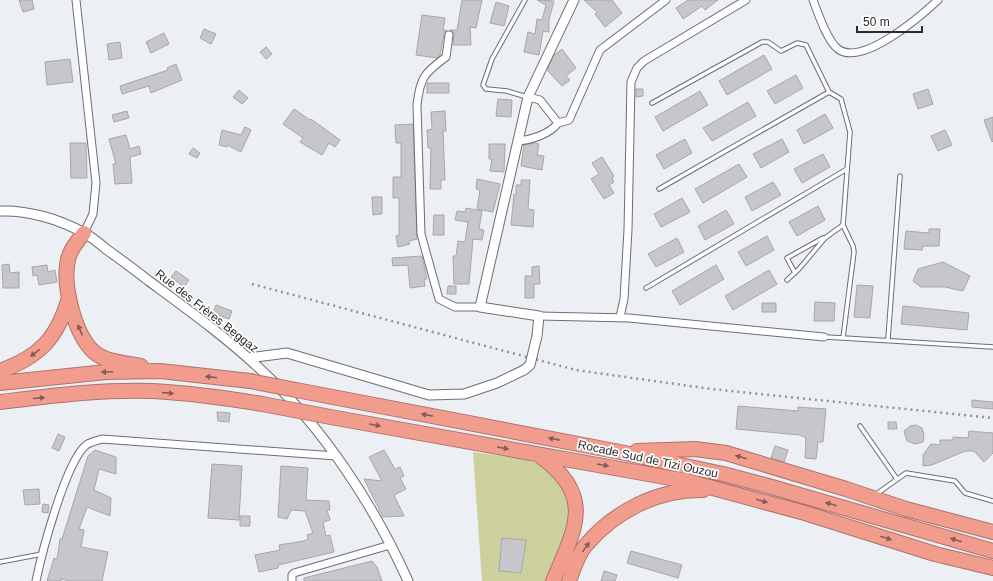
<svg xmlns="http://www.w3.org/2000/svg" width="993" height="581" font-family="Arial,sans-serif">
	<rect width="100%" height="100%" fill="#eceff4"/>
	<path fill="#ccd09c" d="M473 452C495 456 521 456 542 465 562 473 572 501 571 521 571 531 553 569 549 581H482Z"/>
	<path fill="#c7c6cb" stroke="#a7a6ab" d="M19 0H32L34 9 23 12Z
		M462 0H482L476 28 470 27 471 45H453L454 33 450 30H457Z
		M537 0 554 1 549 20V32L543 31 539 55 524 52 528 32 535 34 537 19 542 20 546 5Z
		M584 0H612L622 13 605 27 595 14 597 12Z
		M688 0H718L705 10 702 6 683 19 676 8Z
		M496 2 509 6 504 26 490 23Z
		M422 15 445 18 443 31 447 30 444 34 440 55 437 58 416 55Z
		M204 29 216 34 211 44 200 38Z
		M164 33 169 44 151 53 146 42Z
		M120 42 122 58 109 60 107 44Z
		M266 47 272 54 266 59 260 52Z
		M562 49 576 68 566 76 570 80 562 86 547 70 554 55Z
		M764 55 772 69 727 95 719 81Z
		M70 59 73 82 47 85 45 62Z
		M176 64 182 80 151 93 149 86 122 94 120 86 168 70 167 68Z
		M796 75 803 88 775 104 767 91Z
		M427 83H449V93H427Z
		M636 89H643V96L636 97Z
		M928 89 933 104 918 109 913 94Z
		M239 90 248 98 242 104 233 97Z
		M700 91 708 105 663 131 655 117Z
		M498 99 512 100 511 117 496 116Z
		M748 102 756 116 712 141 703 128Z
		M294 109 310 120 311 119 340 140 335 147 329 143 322 155 300 142 303 138 283 124Z
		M127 111 129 118 114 122 112 115Z
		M445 111 446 131H443L445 180H441V189H430L431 148H428L427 130 432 129 431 112Z
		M825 114 833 128 804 144 797 130Z
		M993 117V141L992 142 984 120Z
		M413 124 417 239 409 241 410 244 398 247 396 236 399 235V198H393V177H401V143H396L395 125Z
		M245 127 251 130 241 152 227 145V147L219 145 222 130 241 135Z
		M945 130 952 145 938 151 931 136Z
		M126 135 130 149 139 146 141 154 130 157 132 183 115 184 113 164H116L109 139Z
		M685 139 692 153 664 169 656 155Z
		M782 139 789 152 761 168 753 154Z
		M70 143H86L87 178H71Z
		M535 143 539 144 537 155 544 156 542 170 521 166 524 145Z
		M489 144H505L504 172 490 171 492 159H489Z
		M193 148 200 153 197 158 189 154Z
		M823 154 830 167 802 183 794 169Z
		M602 157 614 176 612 178 614 182 609 185 614 193 604 199 591 179 599 174 592 163Z
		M739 164 747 177 703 203 695 189Z
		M477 179 500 184 493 212 477 209 480 190 476 189Z
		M521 180H530L528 209 534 210 533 227 511 225 514 194 516 195V185H521Z
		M773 182 781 195 752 211 745 197Z
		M372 197H382V214L373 215Z
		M682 198 690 212 661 227 654 214Z
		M818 206 825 220 797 236 789 222Z
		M466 208 482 211 479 229 484 230 482 240 473 239 469 284H454L453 256H456L458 241 465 242 468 222 455 220 457 211 465 212Z
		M726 210 734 224 705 240 698 226Z
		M434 215H444V235H433Z
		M929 229H940L939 246H923L922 250 904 249 906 231 929 233Z
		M767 236 774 250 746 266 738 252Z
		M677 238 684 252 656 267 648 254Z
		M422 256 427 279H424L425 286 410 288 408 265 393 266 392 258Z
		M943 262 970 276 963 291 945 287H921L913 281 918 269Z
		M9 264 10 273 19 272V288H3L2 265Z
		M47 265 48 272 55 270 57 282 39 285 37 275 33 276 32 267Z
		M716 265 724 279 680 305 672 291Z
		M539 266 540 284H534V298H525V276H532V267Z
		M769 270 777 284 733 310 725 296Z
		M176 271 189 280 184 287 171 277Z
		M857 285 873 286 870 318 854 317Z
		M448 286H456V294H447Z
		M815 302 835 303 834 321H814Z
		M762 303H776V312H762Z
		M216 305 232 311 229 319 213 313Z
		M903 306 969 313 967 330 901 324Z
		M972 400 993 402V409L972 407Z
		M738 406 798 411V407L826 409 823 442H818L816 459 805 458 806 438 800 435 736 429Z
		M217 412 230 413 229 422 218 421Z
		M888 422H896L897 429H888Z
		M916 425 922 428 924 434 923 442 915 444 907 441 904 431 910 426Z
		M969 431 993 433V453L984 462 974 451H965L932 465 923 466V455L931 444 940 445V440H953V437L968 438Z
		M58 434 65 437 59 451 52 448Z
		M775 446 788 450 784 462 771 458Z
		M95 450 116 457V474L99 469 94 490 111 498 110 516 87 507 79 529 84 530 81 547 108 552 102 581H69L61 579V581H47L54 558 57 559 60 539H62L88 456Z
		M384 450 395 469 400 467 404 476 400 478 406 489 394 495 404 516 383 517 364 479 382 481 369 457Z
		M212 464 242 466 239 520 208 518Z
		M281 466 308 468 306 500 329 501 330 510H327L330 520 323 522 326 536 330 535 334 552 278 565V568L259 572 255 555 280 550 279 545 304 541 308 539 307 535 313 533 305 511 291 510 287 519 278 517Z
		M39 489 40 504 25 505 23 490Z
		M43 504 49 505 48 513 42 512Z
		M240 516H250V526H240Z
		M502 538 526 540 521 573 499 571Z
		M631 551 682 565 678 578 627 563Z
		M372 561 377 567 382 581H304V578Z
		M604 571 617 575 615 581H601Z"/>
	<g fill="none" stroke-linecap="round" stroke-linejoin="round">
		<g stroke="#6c6e72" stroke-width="5.5">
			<path id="service" d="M525 0 492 59 483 85 486 89 507 91 527 97
				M652 103 762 42H768L781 51 797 43 806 45 829 92
				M659 189 829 92 841 99 850 132 843 225 853 246 854 252 843 338 993 347
				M795 273 787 258 823 238
				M787 280 799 269 825 238 843 225
				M646 288 847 169
				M824 337 843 338
				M888 339 900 176
				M860 426 897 479
				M875 495 906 473 955 481 965 493 993 501
				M0 562 42 554"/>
		</g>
		<g stroke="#6c6e72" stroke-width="9">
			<path id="minor" d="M76 0 96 183 93 214 84 233
				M813 0C818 13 827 41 838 49 862 67 921 16 938 0
				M449 35 446 57C424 73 420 78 417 105L421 234 439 299 455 307H480
				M528 97 540 100 558 123 569 120 600 50 666 0
				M518 141C531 140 550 134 558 123
				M539 316 629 318 824 337
				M620 317 624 299 628 230 631 82 637 68 644 61 746 0
				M36 581C42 552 65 465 85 446 89 442 97 441 102 439L336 456
				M292 581V575L294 573 390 545"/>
		</g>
		<g stroke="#6c6e72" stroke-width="11">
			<path id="tertiary" d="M0 211C28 210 59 219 84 233 92 237 99 243 106 249 120 259 135 270 149 281 187 309 226 337 260 369 322 426 374 505 408 581
				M537 336 539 316 480 307 528 97 574 0
				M248 358 287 353 429 395 464 394 497 383 524 370"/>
		</g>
		<g stroke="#ac746b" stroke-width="16">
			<path id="motorway" d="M84 233C78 240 72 247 69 256 61 281 74 334 94 352 105 362 126 363 141 366
				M0 371C39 357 58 338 69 297
				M0 383 106 372 160 371 250 381
				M296 390 620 452 723 474 765 485 993 551
				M0 402C50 396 102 389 153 391 189 393 226 398 262 404
				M336 418 687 481 805 513 935 554 993 568
				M637 451 695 449 726 453 846 489 906 509 993 532
				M540 456C596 496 575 529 553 581
				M569 581C573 570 578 554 586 545 615 511 658 489 703 490"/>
		</g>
		<use href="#service" stroke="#fff" stroke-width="3.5"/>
		<use href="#minor" stroke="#fff" stroke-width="7"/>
		<use href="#tertiary" stroke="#fff" stroke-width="9"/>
		<use href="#motorway" stroke="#f29c8d" stroke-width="14"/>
		<path stroke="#929497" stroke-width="2.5" stroke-dasharray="2 4" stroke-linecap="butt" d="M252 284 576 370 711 389 993 418"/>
		<g stroke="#6c6e72" stroke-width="11" stroke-linecap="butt">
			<path id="tertiary-bridge" d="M524 370 530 365 537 336"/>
		</g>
		<g stroke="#ac746b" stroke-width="16" stroke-linecap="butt">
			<path id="motorway-bridge" d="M250 381 296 390
				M262 404 336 418"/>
		</g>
		<use href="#tertiary-bridge" stroke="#fff" stroke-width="9"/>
		<use href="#motorway-bridge" stroke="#f29c8d" stroke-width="14"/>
	</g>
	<defs><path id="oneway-solid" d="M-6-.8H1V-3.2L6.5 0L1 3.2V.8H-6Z"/></defs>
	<g fill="#835d57">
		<use href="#oneway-solid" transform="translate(80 330) rotate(-113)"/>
		<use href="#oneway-solid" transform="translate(35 353) rotate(143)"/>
		<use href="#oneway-solid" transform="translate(107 372) rotate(177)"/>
		<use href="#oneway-solid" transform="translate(211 377) rotate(-173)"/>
		<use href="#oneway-solid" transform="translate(168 393) rotate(4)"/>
		<use href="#oneway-solid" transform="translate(39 398) rotate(-5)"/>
		<use href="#oneway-solid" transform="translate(427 415) rotate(-169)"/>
		<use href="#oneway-solid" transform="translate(375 425) rotate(10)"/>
		<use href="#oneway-solid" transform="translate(554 439) rotate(-169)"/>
		<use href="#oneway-solid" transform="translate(503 448) rotate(10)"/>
		<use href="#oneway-solid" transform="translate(741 457) rotate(-164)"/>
		<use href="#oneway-solid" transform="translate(603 465) rotate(10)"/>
		<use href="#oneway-solid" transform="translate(762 501) rotate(16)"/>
		<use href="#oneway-solid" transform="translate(831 504) rotate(-164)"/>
		<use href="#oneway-solid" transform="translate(886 538) rotate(17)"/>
		<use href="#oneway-solid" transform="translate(956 540) rotate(-163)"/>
		<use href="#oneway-solid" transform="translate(586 547) rotate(-54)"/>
	</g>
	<g text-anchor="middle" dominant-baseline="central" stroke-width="3.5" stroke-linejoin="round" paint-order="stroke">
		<g font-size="12" fill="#292a2b" stroke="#fff">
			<text transform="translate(207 311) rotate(38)">Rue des Frères Beggaz</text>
			<text transform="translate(648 459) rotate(12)">Rocade Sud de Tizi Ouzou</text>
		</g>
	</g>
	<path d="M857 26v6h65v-6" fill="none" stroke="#292a2b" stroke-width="2"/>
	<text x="863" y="26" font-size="12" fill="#292a2b" stroke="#ffffff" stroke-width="3" paint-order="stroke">50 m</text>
</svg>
